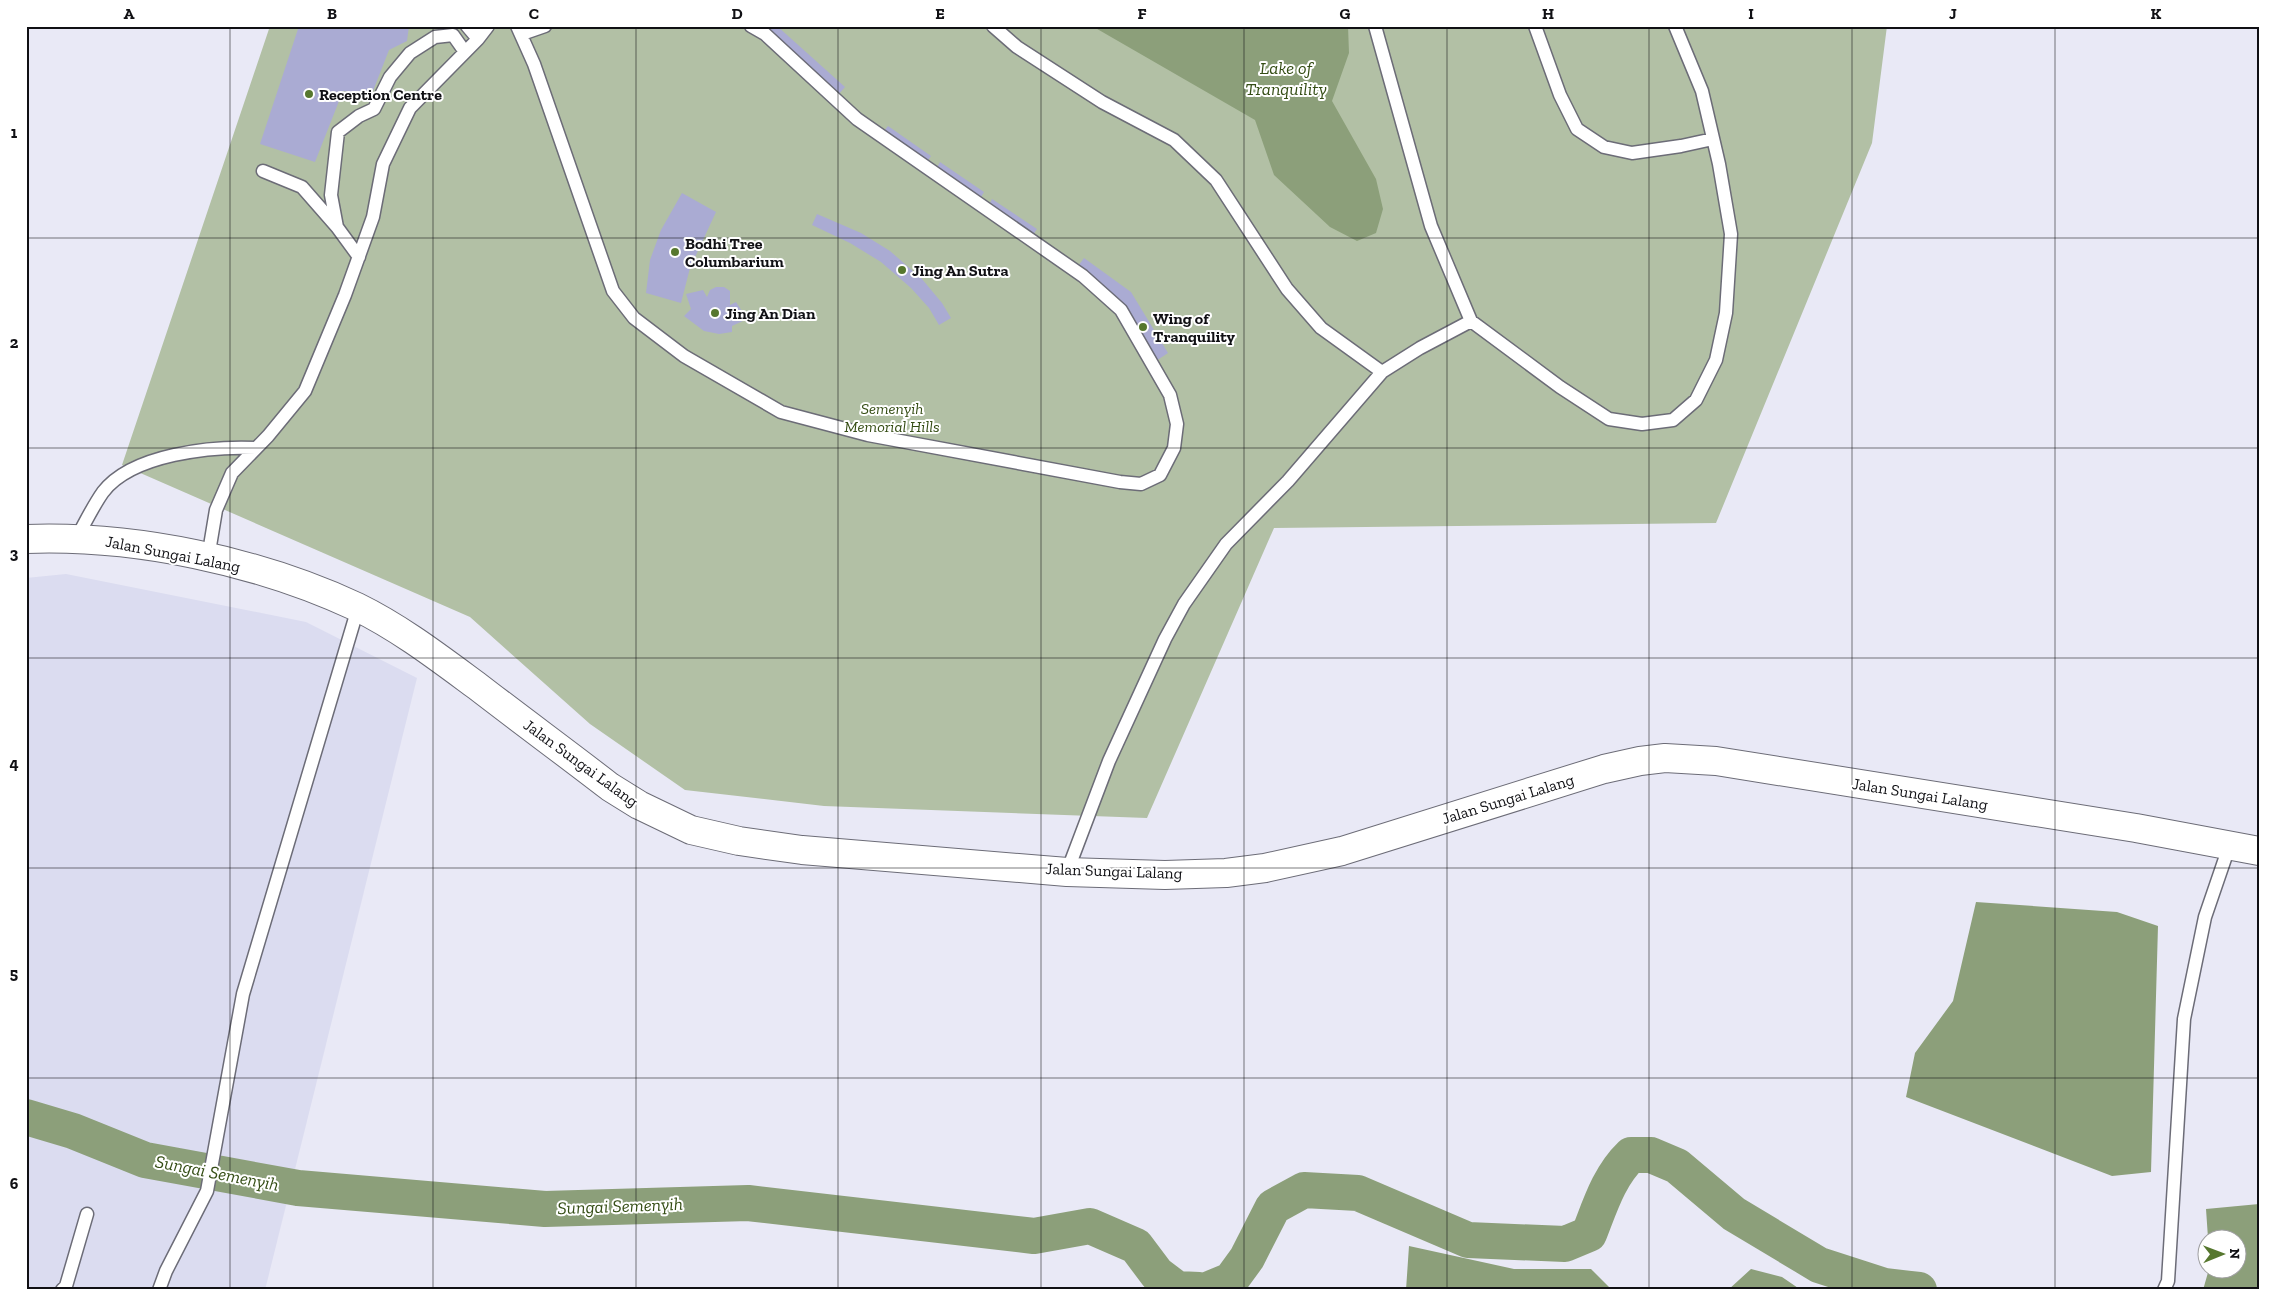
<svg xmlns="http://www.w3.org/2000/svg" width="2285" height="1316" font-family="'Zilla Slab',serif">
	<rect width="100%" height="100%" fill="#e9e9f6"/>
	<path fill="#dbdcf0" d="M66 574 306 622 417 678 265 1290H26V578Z"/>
	<path fill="#b2c0a5" d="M270 26H1887L1872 143 1716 523 1274 528 1147 818 824 806 685 790 590 724 470 617 122 465Z"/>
	<path fill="#8c9f7a" d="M1092 26H1348L1349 53 1332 101 1376 179 1383 209 1376 233 1357 241 1330 227 1274 175 1255 120Z
		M1976 902 2117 912 2158 926 2151 1172 2112 1176 1906 1097 1915 1053 1953 1001Z
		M2259 1204V1290H2203L2209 1269 2238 1268V1238H2208L2206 1209Z
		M1409 1246 1514 1269H1591L1612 1290H1406Z
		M1751 1269 1782 1277 1801 1290H1728Z"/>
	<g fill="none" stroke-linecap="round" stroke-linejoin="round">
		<path stroke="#8c9f7a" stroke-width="36" d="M26 1117 73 1131 145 1160 298 1188 545 1209 748 1203 1034 1236 1090 1226 1136 1246 1157 1274 1177 1289 1199 1290
			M1207 1290 1231 1280 1247 1258 1273 1207 1304 1190 1358 1193 1468 1240 1565 1244 1589 1234C1600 1206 1609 1176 1631 1155H1651L1677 1166 1734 1214 1819 1265 1884 1286 1919 1290"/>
	</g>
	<path fill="#aaabd3" d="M299 26H409L407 41 389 50 371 96 343 91 315 162 260 144Z
		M766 26H777L845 87 838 95 764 29Z
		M888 126 931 156 927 162 883 132Z
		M940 162 984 192 980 199 936 169Z
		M682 193 716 212 690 268 681 303 646 293 650 260 661 230Z
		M992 199 1037 229 1033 235 989 205Z
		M817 214 861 233 890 251 922 279 942 303 951 318 939 325 929 308 911 288 881 262 850 243 812 225Z
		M1084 258 1131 292 1168 353 1156 361 1118 300 1076 269Z
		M716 287H724L730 291V305L736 302 747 319 732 326V332L719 334 704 331 684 316 691 309 686 294 703 290 707 297 710 290Z"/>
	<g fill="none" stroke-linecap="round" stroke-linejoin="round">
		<g stroke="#6c6c77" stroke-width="15">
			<path id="lane" d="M467 26 478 39
				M517 26 534 64 613 291 634 318 684 356 781 412 868 435 1120 482 1141 484 1160 475 1174 448 1177 424 1170 395 1121 310 1083 276 857 119 765 34 751 26
				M993 26 1017 47 1102 102 1174 140 1216 180 1287 289 1321 328 1382 372
				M1375 26 1431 226 1471 321 1560 387 1609 419 1642 424 1673 420 1696 400 1716 360 1726 313 1731 234 1719 164 1702 91 1675 26
				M1535 26 1560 95 1577 129 1604 147 1632 153 1681 146 1713 139
				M522 34 545 26
				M263 171 302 187 337 227
				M359 257 337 227 331 195 338 132 359 116 374 109 390 77 410 53 435 37 453 35 465 52
				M76 539C85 523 93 506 103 492 132 454 212 446 256 448
				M208 558 216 510 232 473 268 436 305 391 345 295 373 217 383 164 410 108 478 39 488 26
				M1067 872 1109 761 1165 639 1184 604 1226 544 1288 481 1382 372 1420 348 1471 321
				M62 1290 66 1286 87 1214
				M159 1290 166 1271 207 1191 243 994 358 608
				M2164 1290 2168 1281 2184 1019 2205 917 2230 844"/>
		</g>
		<g stroke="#6c6c77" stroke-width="30">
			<path id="secondary" d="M26 539C136 535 258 561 357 607 400 628 439 658 477 686 521 720 566 753 610 787L639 805 691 830 739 841 802 850 1067 872 1165 875 1226 873 1265 868 1342 851 1604 769 1640 761 1665 758 1716 761 2136 828 2259 851"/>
		</g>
		<use href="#lane" stroke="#fff" stroke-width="12"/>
		<use href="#secondary" stroke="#fff" stroke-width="28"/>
	</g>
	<path fill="none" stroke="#101014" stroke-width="1" stroke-opacity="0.55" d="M230 26V1290M433 26V1290M636 26V1290M838 26V1290M1041 26V1290M1244 26V1290M1447 26V1290M1649 26V1290M1852 26V1290M2055 26V1290M26 238H2259M26 448H2259M26 658H2259M26 868H2259M26 1078H2259"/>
	<g fill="#56772e" stroke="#fff" stroke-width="2">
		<circle cx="309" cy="94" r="5"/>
		<circle cx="675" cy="252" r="5"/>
		<circle cx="902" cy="270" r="5"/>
		<circle cx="715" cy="313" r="5"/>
		<circle cx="1143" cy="327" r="5"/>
	</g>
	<g text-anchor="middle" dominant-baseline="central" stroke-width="4" stroke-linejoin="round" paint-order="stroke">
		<g font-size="16" font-weight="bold" fill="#101014" stroke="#fff" text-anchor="start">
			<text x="319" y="94">Reception Centre</text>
			<text x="685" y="243">Bodhi Tree<tspan x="685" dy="18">Columbarium</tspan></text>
			<text x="912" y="270">Jing An Sutra</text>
			<text x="725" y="313">Jing An Dian</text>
			<text x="1153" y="318">Wing of<tspan x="1153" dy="18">Tranquility</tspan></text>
		</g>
		<g font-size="16" font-style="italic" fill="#344c13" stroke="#fff">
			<text x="892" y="408">Semenyih<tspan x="892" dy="18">Memorial Hills</tspan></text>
		</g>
		<g font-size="16" fill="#101014" stroke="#fff">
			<text transform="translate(173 554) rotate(11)">Jalan Sungai Lalang</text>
			<text transform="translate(581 763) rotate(36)">Jalan Sungai Lalang</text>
			<text transform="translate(1920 794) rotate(9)">Jalan Sungai Lalang</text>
			<text transform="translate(1508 799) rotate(-17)">Jalan Sungai Lalang</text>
			<text transform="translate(1114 871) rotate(2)">Jalan Sungai Lalang</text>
		</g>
		<g font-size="18" font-style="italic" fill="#344d14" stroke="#fff">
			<text x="1286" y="68">Lake of<tspan x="1286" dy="21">Tranquility</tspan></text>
			<text transform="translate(217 1173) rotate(11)">Sungai Semenyih</text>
			<text transform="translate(620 1206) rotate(-2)">Sungai Semenyih</text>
		</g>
	</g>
	<rect width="2285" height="1316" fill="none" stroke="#ffffff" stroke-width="55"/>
	<g transform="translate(2222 1254) rotate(89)"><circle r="24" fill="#ffffff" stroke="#9f9fa1"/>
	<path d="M0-4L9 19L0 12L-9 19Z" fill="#56772e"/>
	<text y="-8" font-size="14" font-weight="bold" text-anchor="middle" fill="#101014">N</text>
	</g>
	<rect x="28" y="28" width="2230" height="1260" fill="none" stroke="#101014" stroke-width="2"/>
	<g font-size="16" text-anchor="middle" font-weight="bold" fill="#101014">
		<text x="129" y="19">A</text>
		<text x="332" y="19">B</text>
		<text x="534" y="19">C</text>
		<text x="737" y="19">D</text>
		<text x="940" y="19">E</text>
		<text x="1142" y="19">F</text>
		<text x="1345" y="19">G</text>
		<text x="1548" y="19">H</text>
		<text x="1751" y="19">I</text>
		<text x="1953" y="19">J</text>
		<text x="2156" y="19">K</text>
		<text x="14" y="138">1</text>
		<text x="14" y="348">2</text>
		<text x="14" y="559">3</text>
		<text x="14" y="769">4</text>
		<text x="14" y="979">5</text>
		<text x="14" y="1189">6</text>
	</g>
</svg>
